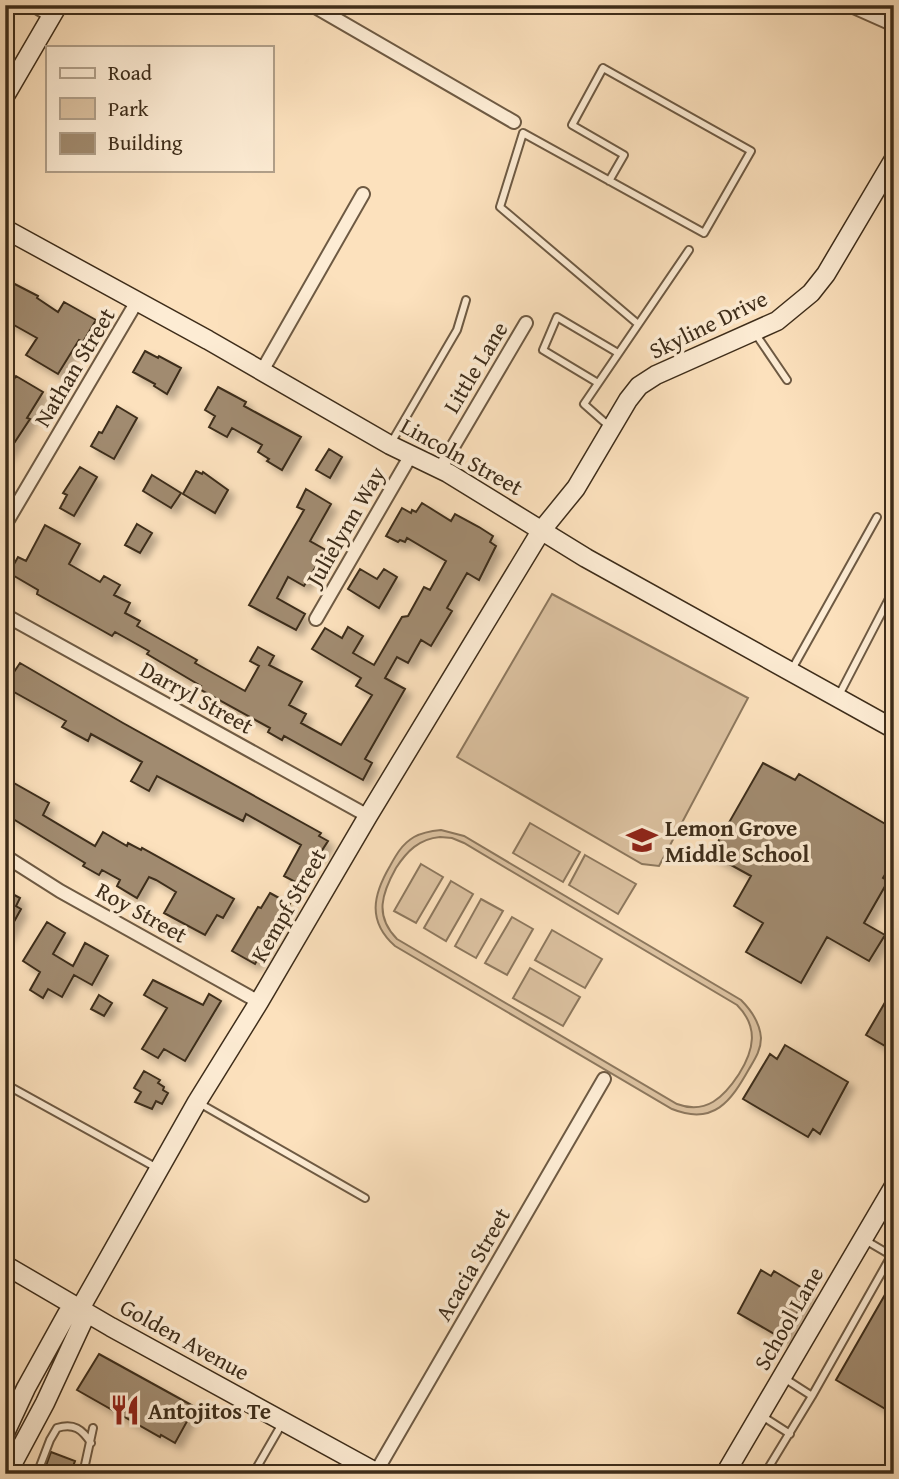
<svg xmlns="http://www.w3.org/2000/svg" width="899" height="1479" font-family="'Gentium Book Plus',serif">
	<defs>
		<filter id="shadow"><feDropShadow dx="6" dy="6" stdDeviation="3.5" flood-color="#0004"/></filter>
	</defs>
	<rect width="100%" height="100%" fill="#fce1bd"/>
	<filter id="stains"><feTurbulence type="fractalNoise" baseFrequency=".00286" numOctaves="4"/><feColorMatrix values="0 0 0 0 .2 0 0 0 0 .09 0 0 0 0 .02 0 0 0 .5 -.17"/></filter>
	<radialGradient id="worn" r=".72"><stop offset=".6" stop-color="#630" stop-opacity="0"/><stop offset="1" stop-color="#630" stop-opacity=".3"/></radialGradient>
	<path fill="#dcc2a1" stroke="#8d785e" stroke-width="2" fill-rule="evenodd" d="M552 594 748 698 659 866 642 864 457 757Z
		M530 823 580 852 563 882 513 853Z
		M441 830 464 836 741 1000C751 1010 760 1024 761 1038 761 1050 755 1059 749 1069 731 1101 714 1126 672 1109L395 946C367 921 373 895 390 866 396 855 402 844 414 837 423 832 431 831 441 830ZM440 837 452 838 464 843 737 1005C759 1027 754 1050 739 1074 724 1097 706 1115 677 1104L397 939C374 916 382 893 396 868 407 851 419 839 440 837Z
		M585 855 636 884 618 914 569 885Z
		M421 864 443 877 416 923 394 911Z
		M451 881 473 894 446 941 424 928Z
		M481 899 503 911 476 958 455 946Z
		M512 917 533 929 507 975 485 963Z
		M552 930 602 959 585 988 535 960Z
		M530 968 580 997 563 1026 513 998Z"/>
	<path fill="#a18b6f" stroke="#3e2d1a" stroke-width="2" filter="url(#shadow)" d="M5 279 38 296 37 298 58 312 64 302 96 320 83 342 79 340 58 374 26 355 37 338 5 320Z
		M145 351 158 358 159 356 181 368 167 394 154 386 155 384 133 372Z
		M16 376 43 392 27 418 30 419 5 457V393Z
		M218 387 246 402 244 406 301 437 282 470 267 461 269 459 258 452 262 445 232 428 227 437 209 427 215 416 205 410Z
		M117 406 137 418 114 459 91 446 99 432 102 433Z
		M329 449 342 457 330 478 316 470Z
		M80 467 97 477 74 516 60 508 67 495 63 493Z
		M196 471 202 474 203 472 228 490 215 513 183 494Z
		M152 475 181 493 171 508 143 491Z
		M306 489 331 504 310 541 326 550 304 586 288 577 277 598 305 614 296 630 249 605 304 510 297 507Z
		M422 503 451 521 455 514 479 527 493 536 490 542 496 546 479 580 467 573 447 608 452 611 431 646 421 640 408 663 397 657 385 678 405 689 365 759 372 763 363 780 284 736 282 740 268 732 270 728 199 689 201 686 147 654 149 651 115 632 112 636 96 627 37 594 38 590 9 573 18 557 26 561 45 525 80 544 69 564 100 582 104 576 120 585 114 595 130 603 125 613 140 621 137 626 197 660 195 663 245 691 259 666 250 661 258 647 274 656 269 665 302 682 289 705 306 714 301 723 341 745 372 695 356 686 361 678 312 649 325 628 342 638 348 627 363 636 353 653 374 665 402 617 408 616 424 587 430 590 446 561 407 538 405 542 400 540 398 542 386 536 402 508 411 513 412 510 416 512Z
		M137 524 152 533 140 553 125 545Z
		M360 569 377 579 384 569 397 577 379 608 348 589Z
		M20 663 123 723 321 833 319 836 328 841 319 855 316 853 299 884 284 876 301 845 246 814 243 821 157 776 149 791 131 781 142 762 91 734 88 741 62 727 66 721 5 687V667L14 672Z
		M763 763 795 780 799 774 894 829V860L883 878 888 881 864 923 885 935 869 961 827 937 801 983 746 952 763 923 734 906 751 876 711 854Z
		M5 778 49 803 43 815 95 846 103 832 127 846 128 843 141 850 142 848 234 899 223 918 217 915 205 935 164 913 176 892 156 880 149 877 137 898 117 886 120 880 102 870 99 875 83 866 85 863 5 814Z
		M5 890 20 898 16 906 21 909 5 938Z
		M270 893 290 904 255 964 232 951 258 907 261 908Z
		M47 922 65 933 53 954 73 966 85 943 108 956 92 985 74 975 62 997 48 989 43 998 30 990 40 972 23 961Z
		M153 980 203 1005 209 994 221 1001 185 1061 164 1049 158 1058 142 1049 167 1008 144 995Z
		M894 987V1049L888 1045 887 1047 866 1035Z
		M99 995 112 1003 104 1016 91 1009Z
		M785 1045 848 1082 820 1134 813 1129 808 1137 743 1099 770 1054 777 1059Z
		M144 1071 160 1080 158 1083 164 1087 163 1090 168 1093 162 1104 156 1101 152 1109 135 1102 141 1092 134 1088Z
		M761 1270 771 1276 774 1271 809 1292 783 1339 738 1313Z
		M894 1279V1414L836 1380Z
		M99 1354 195 1407 175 1443 161 1435 160 1437 77 1390Z
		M51 1452 75 1461 70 1474H43Z"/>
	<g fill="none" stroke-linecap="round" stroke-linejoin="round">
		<g stroke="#6e5a43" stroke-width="10">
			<path id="lane" d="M609 181 624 155 572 125 603 68 751 151 704 233 523 133 500 207 638 324
				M755 333 787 380
				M598 383 543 350 557 317 618 353
				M610 427 584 404 689 250
				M391 443 457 330 466 300
				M791 671 877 517
				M838 697 894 589
				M5 1084 157 1168
				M199 1103 365 1198
				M865 1240 894 1257
				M784 1378 812 1396
				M762 1416 790 1434
				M767 1470 812 1396 891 1256
				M37 1474 50 1440 57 1428C74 1423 82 1429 91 1443
				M83 1474 93 1428
				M253 1474 283 1422"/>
		</g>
		<g stroke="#6e5a43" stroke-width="16">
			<path id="street" d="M33 5 52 16
				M312 5 514 122
				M849 5 894 25
				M262 371 363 194
				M440 469 526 323
				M5 525 136 303
				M5 615 368 816
				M316 619 411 455
				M5 856 60 891 259 1002
				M376 1472 604 1079"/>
		</g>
		<g stroke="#3e2d1a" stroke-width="21">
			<path id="secondary" d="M5 96 58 5
				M5 229 208 340 390 445 448 473 586 558 894 729
				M5 1265 111 1327 379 1474
				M5 1433 26 1388 67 1314 81 1307 197 1102 259 1002 368 816 541 531 576 488 628 400 639 386 656 375 777 321 811 293 826 274 894 159
				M7 1474 45 1403 83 1321 81 1307
				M725 1474 894 1186"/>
		</g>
		<use href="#lane" stroke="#fdecd4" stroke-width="6"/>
		<use href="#street" stroke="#fdecd4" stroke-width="12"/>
		<use href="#secondary" stroke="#fdecd4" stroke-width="18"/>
	</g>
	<defs>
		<g id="school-bare" transform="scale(2.415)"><path d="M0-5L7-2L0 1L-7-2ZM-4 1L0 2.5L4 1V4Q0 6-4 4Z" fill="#8f2418" stroke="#fdecd4" stroke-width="2.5" paint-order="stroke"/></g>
		<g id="restaurant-bare" transform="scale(2.415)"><path d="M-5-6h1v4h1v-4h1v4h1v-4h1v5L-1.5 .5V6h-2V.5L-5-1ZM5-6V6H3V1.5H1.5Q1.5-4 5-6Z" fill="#8f2418" stroke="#fdecd4" stroke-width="2.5" paint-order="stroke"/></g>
	</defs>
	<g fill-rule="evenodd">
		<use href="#school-bare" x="642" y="840"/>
		<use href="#restaurant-bare" x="125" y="1410"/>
	</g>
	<g text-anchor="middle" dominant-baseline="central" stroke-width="7" stroke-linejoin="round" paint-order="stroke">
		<g font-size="23" fill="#3e2d1a" stroke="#fdecd4">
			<text transform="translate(708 324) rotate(-26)">Skyline Drive</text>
			<text transform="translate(74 367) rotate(-59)">Nathan Street</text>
			<text transform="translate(475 367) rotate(-59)">Little Lane</text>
			<text transform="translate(462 456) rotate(29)">Lincoln Street</text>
			<text transform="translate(345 526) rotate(-60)">Julielynn Way</text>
			<text transform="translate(197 697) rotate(29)">Darryl Street</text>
			<text transform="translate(288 905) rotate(-60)">Kempf Street</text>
			<text transform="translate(142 912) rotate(29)">Roy Street</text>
			<text transform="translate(472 1264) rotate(-60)">Acacia Street</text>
			<text transform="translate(788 1318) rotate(-60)">School Lane</text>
			<text transform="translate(185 1339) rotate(29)">Golden Avenue</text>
		</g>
		<g font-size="23" font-weight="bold" fill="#3e2d1a" stroke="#fdecd4" text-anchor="start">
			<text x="665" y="827">Lemon Grove<tspan x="665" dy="26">Middle School</tspan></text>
			<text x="148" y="1410">Antojitos Te</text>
		</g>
	</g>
	<rect width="899" height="1479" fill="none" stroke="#fce1bd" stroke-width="28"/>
	<rect x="7" y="7" width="885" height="1465" fill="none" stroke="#3e2d1a" stroke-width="3.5"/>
	<rect x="14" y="14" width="871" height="1451" fill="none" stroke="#3e2d1a" stroke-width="2"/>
	<rect x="46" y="46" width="228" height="126" fill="#fdecd4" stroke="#b1a08a" stroke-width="2"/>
	<rect x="60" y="68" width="35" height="10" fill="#fdecd4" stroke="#b1a08a" stroke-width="2"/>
	<text x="108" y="80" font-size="21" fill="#3e2d1a">Road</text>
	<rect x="60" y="98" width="35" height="21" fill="#dcc2a1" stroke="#b1a08a" stroke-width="2"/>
	<text x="108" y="116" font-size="21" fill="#3e2d1a">Park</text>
	<rect x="60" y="133" width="35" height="21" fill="#a18b6f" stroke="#b1a08a" stroke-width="2"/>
	<text x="108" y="150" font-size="21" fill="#3e2d1a">Building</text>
	<rect width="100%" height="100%" filter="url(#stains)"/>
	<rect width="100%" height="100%" fill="url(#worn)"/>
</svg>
